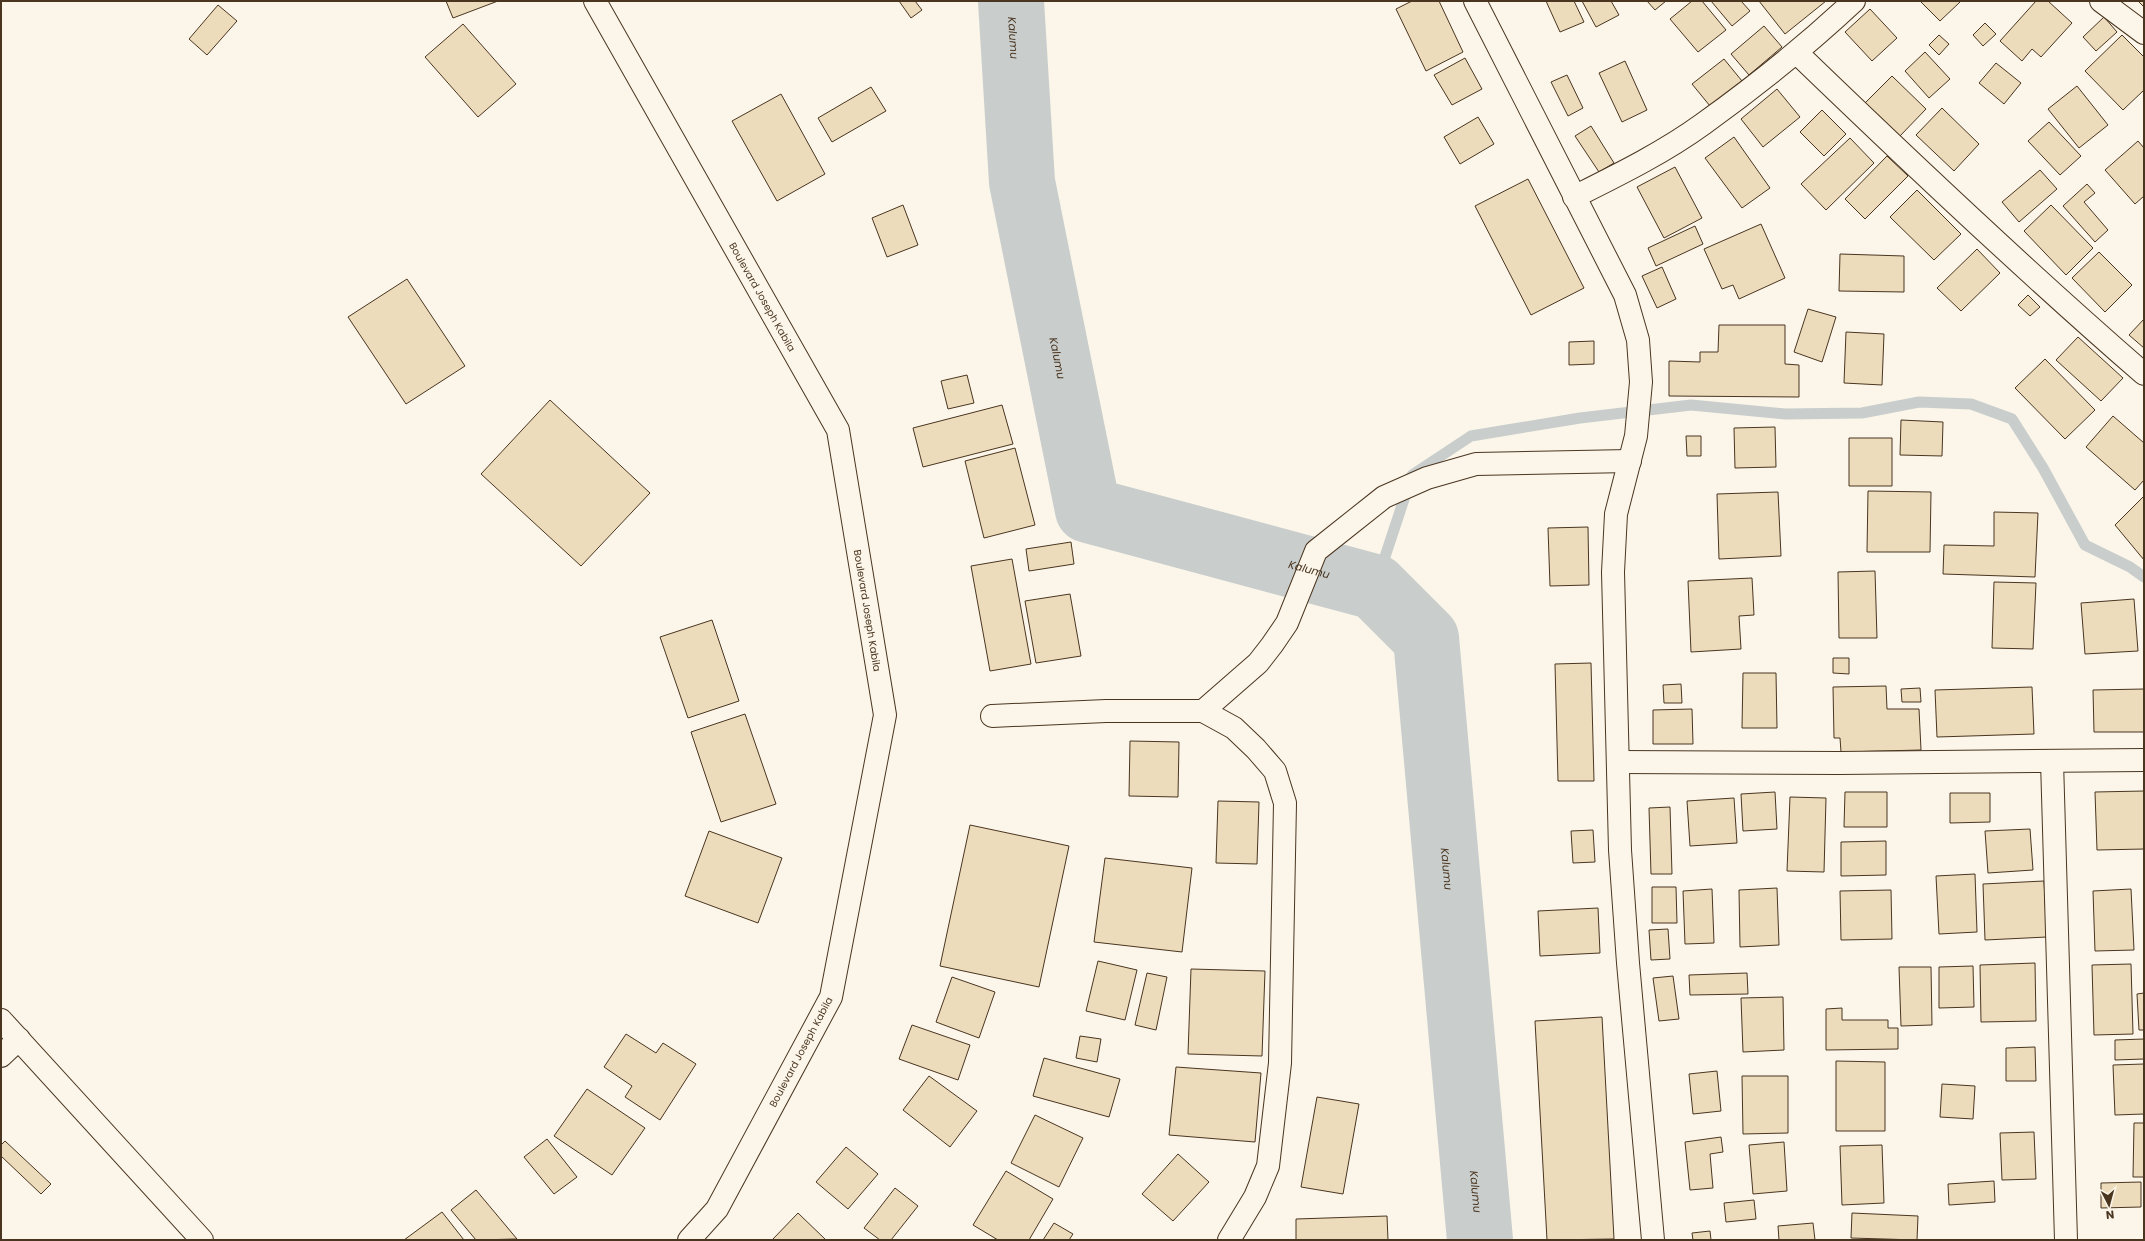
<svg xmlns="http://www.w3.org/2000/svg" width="2145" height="1241" font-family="Poppins,sans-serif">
	<rect width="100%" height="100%" fill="#fbf6e9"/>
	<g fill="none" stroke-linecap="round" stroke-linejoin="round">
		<path stroke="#c9cecd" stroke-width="11" d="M1375 587 1412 475 1471 436 1580 418 1691 405 1785 414 1862 413 1919 402 1971 404 2012 419 2043 468 2085 545 2130 567 2144 577"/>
		<path stroke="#c9cecd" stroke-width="66" id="s1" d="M1011 1 1022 182 1088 510 1375 587 1426 638 1480 1240"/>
	</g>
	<path fill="#ecdcbc" stroke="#4a3520" d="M446 1H498L453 18Z
		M899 1H915L922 10 911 18Z
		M1412 1H1439L1463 52 1426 71 1396 9Z
		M1546 1H1574L1584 22 1560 32Z
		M1582 1H1611L1619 15 1596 27Z
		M1647 1H1666L1655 10Z
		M1692 1H1702L1726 30 1698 52 1670 19Z
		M1711 1H1741L1750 11 1732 26Z
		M1759 1H1826L1785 34Z
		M1920 1H1959L1960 2 1940 21Z
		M2036 1H2048L2072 23 2041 57 2032 49 2022 61 2000 41Z
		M2138 1H2144V7Z
		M218 5 237 21 207 55 189 39Z
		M1870 9 1897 38 1872 61 1845 32Z
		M2104 17 2117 32 2096 51 2083 37Z
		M1985 23 1996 34 1983 46 1973 35Z
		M463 24 516 84 478 117 425 57Z
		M1764 26 1782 47 1749 75 1731 54Z
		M1939 35 1949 44 1939 55 1929 45Z
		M2122 35 2144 57V90L2123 110 2085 71Z
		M1925 52 1950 79 1929 98 1905 71Z
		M1465 58 1482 89 1452 105 1434 75Z
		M1724 59 1742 81 1710 106 1692 84Z
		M1625 61 1647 110 1622 122 1599 73Z
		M1996 63 2021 83 2004 104 1979 83Z
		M1567 75 1583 108 1568 116 1551 82Z
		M1892 76 1926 109 1899 137 1864 104Z
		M2077 86 2108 125 2079 148 2048 109Z
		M871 87 886 111 832 142 818 118Z
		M1777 89 1800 117 1763 147 1741 119Z
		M781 94 825 174 777 201 732 121Z
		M1942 108 1979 144 1954 171 1916 135Z
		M1822 110 1846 134 1824 156 1800 132Z
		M1478 117 1494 144 1460 164 1444 137Z
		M2049 122 2081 156 2060 175 2028 141Z
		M1591 126 1614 163 1599 172 1575 136Z
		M1734 137 1770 188 1742 208 1705 158Z
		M1850 138 1874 163 1826 210 1801 184Z
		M2138 141 2144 148V196L2135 204 2105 170Z
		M1887 156 1908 176 1865 219 1845 199Z
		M1675 167 1702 218 1664 238 1637 187Z
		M2040 170 2057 189 2019 222 2002 202Z
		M1528 179 1584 288 1531 315 1475 206Z
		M2087 184 2095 193 2084 202 2108 230 2095 242 2063 206Z
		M1917 190 1961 234 1934 260 1890 217Z
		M903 205 918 245 887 257 872 218Z
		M2051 205 2093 248 2066 275 2024 231Z
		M1761 224 1785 278 1739 299 1733 285 1722 289 1704 249Z
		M1695 226 1703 244 1656 266 1648 248Z
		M1977 249 2000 273 1961 311 1937 288Z
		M2099 252 2132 285 2105 312 2072 278Z
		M1840 254 1904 256V292L1839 291Z
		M1662 267 1676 299 1657 308 1642 276Z
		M407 279 465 366 406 404 348 317Z
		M2028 295 2040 307 2030 316 2018 305Z
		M1808 309 1836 317 1822 362 1794 352Z
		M2144 319V348L2129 335Z
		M1719 325H1785V364L1799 365V397L1669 396V361L1700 362V352H1718Z
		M1846 332 1884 334 1882 385 1844 383Z
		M2078 337 2123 378 2101 401 2056 360Z
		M1594 341V364L1569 365V342Z
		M2045 359 2095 410 2065 439 2015 388Z
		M967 375 974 403 948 409 941 381Z
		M550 400 650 493 581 566 481 474Z
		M1002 405 1013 444 923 467 913 428Z
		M2113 416 2144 443V480L2135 490 2086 447Z
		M1901 420 1943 422 1942 456 1900 455Z
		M1775 427 1776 467 1735 468 1734 428Z
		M1686 436H1701V456H1687Z
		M1849 438H1892V486H1849Z
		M1015 448 1035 525 984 538 965 461Z
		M1868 491 1931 492 1930 552H1867Z
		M1778 492 1781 556 1719 559 1717 494Z
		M2144 496V560L2115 525Z
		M1994 512 2038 513 2035 577 1943 574 1944 545 1994 546Z
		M1588 527 1589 585 1550 586 1548 528Z
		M1071 542 1074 564 1029 571 1026 549Z
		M1012 559 1031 664 990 671 971 566Z
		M1875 571 1877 638H1839L1838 572Z
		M1752 578 1754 615 1739 616 1741 649 1691 652 1688 581Z
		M1994 582 2036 583 2033 649 1992 648Z
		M1070 594 1081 656 1036 663 1025 601Z
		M2134 599 2138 651 2085 654 2081 603Z
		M712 620 739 701 688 718 660 637Z
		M1833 658H1849V674L1833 673Z
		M1591 663 1594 781H1558L1555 664Z
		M1743 673H1776L1777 728H1742Z
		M1681 684 1682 703H1664L1663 685Z
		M1886 686 1887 709H1919L1921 750 1841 752 1840 738H1834L1833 687Z
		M2032 687 2034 734 1937 737 1935 690Z
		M1920 688 1921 702H1902L1901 689Z
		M2144 689V732H2094L2093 690Z
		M1692 709 1693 744H1653V710Z
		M745 714 776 804 721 822 691 732Z
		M1130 741 1179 742 1178 797 1129 796Z
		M2144 791V849L2097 850 2095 792Z
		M1775 792 1777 829 1743 831 1741 794Z
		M1845 792H1887V827H1844Z
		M1950 793H1990V822L1950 823Z
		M1790 797 1826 798 1824 872 1787 871Z
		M1734 798 1737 843 1690 846 1687 801Z
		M1218 801 1259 802 1257 864 1216 863Z
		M1670 807 1672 874H1651L1649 808Z
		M970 825 1069 846 1039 987 940 966Z
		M2030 829 2033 870 1988 873 1985 831Z
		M1593 830 1595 862 1573 863 1571 831Z
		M709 831 782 858 758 923 685 896Z
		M1886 841V875L1841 876V842Z
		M1105 858 1192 868 1182 952 1094 942Z
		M1975 874 1977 932 1939 934 1936 876Z
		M2044 881 2047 937 1985 940 1983 884Z
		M1652 887H1676L1677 923H1652Z
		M1777 888 1779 945 1740 947 1739 890Z
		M1712 889 1714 943 1685 944 1683 891Z
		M2131 889 2134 950 2095 951 2093 891Z
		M1891 890 1892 939 1841 940 1840 891Z
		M1598 908 1600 953 1540 956 1538 911Z
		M1668 929 1670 959 1651 960 1649 930Z
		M1098 961 1137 970 1125 1020 1086 1011Z
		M2035 963 2036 1021 1981 1022 1980 965Z
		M2131 964 2133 1034 2094 1035 2092 965Z
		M1973 966 1974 1007 1939 1008V967Z
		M1899 967H1931L1932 1025 1901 1026Z
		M1191 969 1265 971 1262 1056 1188 1054Z
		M1147 973 1167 977 1156 1030 1135 1025Z
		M1747 973 1748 994 1690 995 1689 975Z
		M1673 976 1679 1019 1659 1021 1653 978Z
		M952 977 995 992 979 1038 936 1022Z
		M2144 993V1030H2139L2137 994Z
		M1783 997 1784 1050 1743 1052 1741 998Z
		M1842 1008V1020H1888V1028H1898V1049L1826 1050V1009Z
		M1602 1017 1614 1239 1547 1240 1535 1021Z
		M912 1025 970 1045 958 1080 899 1059Z
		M626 1034 656 1053 663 1043 696 1064 660 1120 625 1097 632 1086 604 1067Z
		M1080 1036 1101 1039 1097 1062 1076 1058Z
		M2144 1039V1059L2115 1060V1040Z
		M2035 1047 2036 1081H2006V1048Z
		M1044 1058 1120 1079 1109 1117 1033 1096Z
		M1836 1061 1885 1062V1131H1836Z
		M2144 1064V1114L2115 1115 2113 1065Z
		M1176 1067 1261 1073 1255 1142 1169 1135Z
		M1717 1071 1721 1111 1693 1114 1689 1074Z
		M929 1076 977 1111 950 1147 903 1110Z
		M1742 1076H1788V1133L1743 1134Z
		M1942 1084 1975 1086 1973 1119 1940 1117Z
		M587 1089 645 1128 612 1175 554 1136Z
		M1317 1097 1359 1104 1343 1194 1301 1187Z
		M1035 1115 1083 1138 1059 1187 1011 1163Z
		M2134 1123H2144V1177H2133Z
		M2034 1132 2036 1179 2002 1180 2000 1133Z
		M1721 1137 1723 1152 1710 1154 1713 1188 1690 1190 1685 1142Z
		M547 1139 577 1177 554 1194 524 1157Z
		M5 1141 51 1184 41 1194 1 1156V1145Z
		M1784 1142 1787 1191 1753 1194 1749 1145Z
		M1882 1145 1884 1203 1842 1205 1840 1146Z
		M846 1147 878 1174 848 1209 816 1182Z
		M1178 1154 1209 1182 1173 1221 1142 1194Z
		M1006 1171 1053 1199 1029 1240H998L973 1225Z
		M1994 1181 1995 1202 1949 1205 1948 1184Z
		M2141 1182V1207L2101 1208V1183Z
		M895 1188 918 1206 891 1240H880L864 1228Z
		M476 1190 517 1239 476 1240 451 1210Z
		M1754 1200 1756 1219 1726 1222 1724 1203Z
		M442 1212 464 1240H404Z
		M798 1213 826 1240H772Z
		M1852 1213 1918 1216 1917 1240 1851 1238Z
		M1387 1216 1388 1240H1296V1219Z
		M1054 1223 1073 1234 1069 1240H1043Z
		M1813 1223 1815 1240H1779L1778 1226Z
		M1710 1231 1711 1240H1693L1692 1233Z"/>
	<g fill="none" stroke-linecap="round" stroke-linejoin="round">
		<g stroke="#4a3520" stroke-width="24">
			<path id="minor" d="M2101 1 2144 33
				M1796 52C1910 162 2024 270 2144 374
				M1574 197C1618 175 1663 153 1703 124 1756 86 1807 45 1854 1
				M1203 711 1258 663 1272 645 1287 623 1316 551 1384 497 1427 478 1476 464 1630 461
				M992 716 1106 711H1203L1234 728 1256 749 1275 771 1285 803 1280 1063 1268 1166 1255 1197 1229 1240
				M2052 761 2066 1240
				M1618 762 1839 763 2144 760
				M1 1056 19 1039"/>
		</g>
		<g stroke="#4a3520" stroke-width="24">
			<path id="tertiary" d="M1 1020 202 1240"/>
		</g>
		<g stroke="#4a3520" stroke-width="24">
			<g id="secondary">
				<path id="s2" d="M595 1 838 430 885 715 831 997 717 1209 689 1240"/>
			</g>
		</g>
		<g stroke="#4a3520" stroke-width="24">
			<path id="trunk" d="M1475 1 1625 295 1638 340 1641 382 1636 436 1616 514 1613 572 1620 850 1628 963 1653 1240"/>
		</g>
		<use href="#minor" stroke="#fbf6e9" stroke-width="22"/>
		<use href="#tertiary" stroke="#fbf6e9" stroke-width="22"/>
		<use href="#secondary" stroke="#fbf6e9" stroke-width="22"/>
		<use href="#trunk" stroke="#fbf6e9" stroke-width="22"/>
	</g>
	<g text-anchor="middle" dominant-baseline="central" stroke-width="3" stroke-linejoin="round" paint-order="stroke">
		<g font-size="10" fill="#4a3520" stroke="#fbf6e9">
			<text stroke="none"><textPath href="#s2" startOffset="340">Boulevard Joseph Kabila</textPath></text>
			<text stroke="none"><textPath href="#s2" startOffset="676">Boulevard Joseph Kabila</textPath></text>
			<text transform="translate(801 1052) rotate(-62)">Boulevard Joseph Kabila</text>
		</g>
		<g font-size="11" font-style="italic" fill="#4a3520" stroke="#fbf6e9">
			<text stroke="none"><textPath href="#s1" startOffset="37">Kalumu</textPath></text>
			<text stroke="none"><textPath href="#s1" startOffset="361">Kalumu</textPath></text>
			<text stroke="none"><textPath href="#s1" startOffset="745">Kalumu</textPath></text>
			<text stroke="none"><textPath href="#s1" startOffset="1117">Kalumu</textPath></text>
			<text stroke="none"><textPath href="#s1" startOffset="1441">Kalumu</textPath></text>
		</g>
	</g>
	<rect width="2145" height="1241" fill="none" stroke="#4a3520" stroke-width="4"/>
	<g transform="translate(2109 1205) rotate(174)" stroke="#fbf6e9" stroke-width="3" paint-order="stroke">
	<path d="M0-3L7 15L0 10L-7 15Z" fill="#4a3520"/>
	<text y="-6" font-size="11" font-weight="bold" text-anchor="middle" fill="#4a3520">N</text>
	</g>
</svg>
